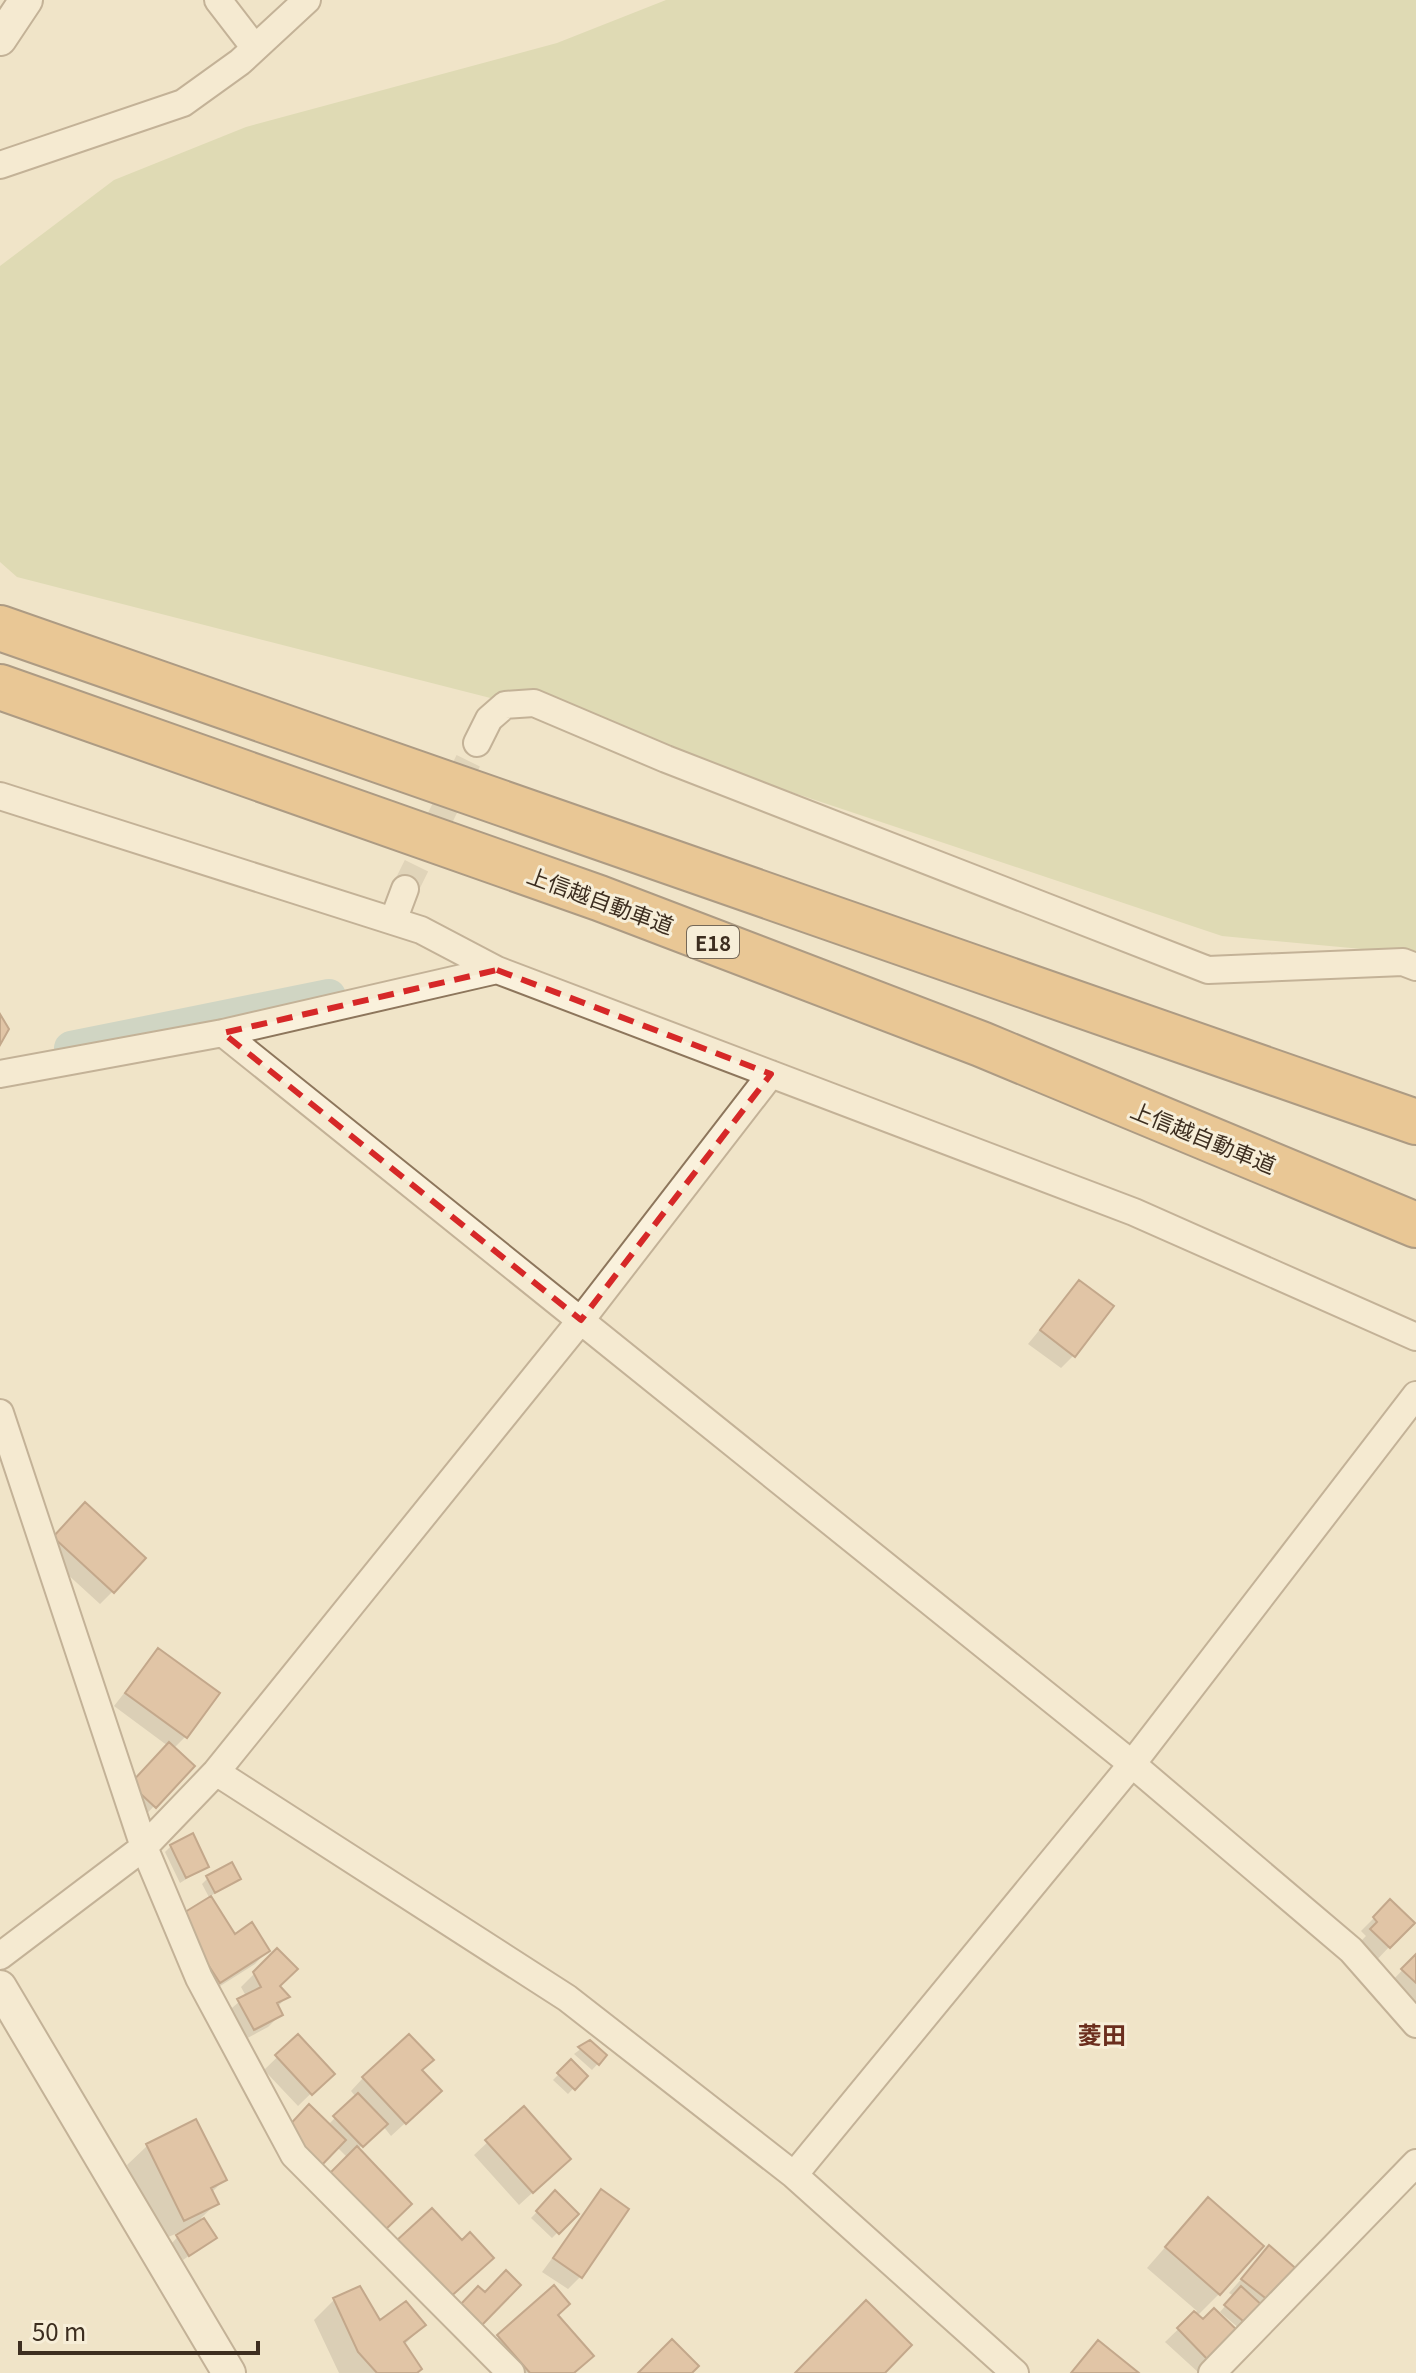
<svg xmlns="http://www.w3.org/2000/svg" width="1416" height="2373" font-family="Georgia,'Noto Sans JP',serif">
	<rect width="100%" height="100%" fill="#f0e4c8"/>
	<path fill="#c9cf9b" d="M666 0H1416V954L1222 936 576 720 17 577 0 562V266L114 180 246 127 557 43Z"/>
	<path fill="#0003" d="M1079 1282 1074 1355 1061 1368 1028 1344Z
		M72 1518 113 1591 100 1604 42 1551Z
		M158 1650 186 1736 173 1749 154 1806 142 1819 119 1798 168 1746 114 1706Z
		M171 1846 207 1866 180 1883 165 1852Z
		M208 1878 238 1879 209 1897 235 1936 267 1951 255 1964 206 1995 165 1932 210 1899 202 1884Z
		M1390 1902 1412 1923 1370 1967 1359 1943 1366 1936 1361 1931Z
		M277 1951V1987L287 1997 277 2007 281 2014 268 2027 240 2042 226 2013 246 1996 241 1987Z
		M1416 1956V2008L1390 1983Z
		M298 2037 332 2073 298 2106 264 2070Z
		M590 2042 605 2056 592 2070 574 2054Z
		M571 2062 585 2076 568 2094 553 2080Z
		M420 2070 426 2104 391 2136 383 2126 348 2158 337 2147 305 2179 272 2145 309 2107 328 2125 356 2097 351 2091 363 2078Z
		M523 2109 555 2172 519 2205 474 2155Z
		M195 2121 225 2179 211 2193 217 2203 201 2218 214 2238 183 2260 172 2243 184 2230 164 2239 127 2165 147 2146Z
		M601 2192 581 2276 568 2289 542 2272Z
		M555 2193 576 2214 552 2238 531 2218Z
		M1189 2220 1219 2294 1197 2316 1202 2322 1238 2334 1199 2373 1165 2342 1197 2311 1147 2268Z
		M1269 2248 1297 2273 1241 2330 1220 2312 1234 2296 1229 2293Z
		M359 2288 380 2323 424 2325 404 2345 415 2373H339L314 2320 334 2300Z
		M553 2288 556 2315 574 2373H493L478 2356Z"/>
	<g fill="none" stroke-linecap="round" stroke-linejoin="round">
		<path stroke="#a9c4bc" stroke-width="34" d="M71 1048 329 996"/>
	</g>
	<path fill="#cf9f7d" stroke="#8d5f41" stroke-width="2" d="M0 1014 9 1029 0 1045Z
		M1079 1280 1114 1306 1075 1357 1040 1330Z
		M85 1502 146 1558 114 1593 53 1537Z
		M158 1648 220 1693 187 1738 125 1693Z
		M169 1742 195 1766 156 1808 130 1784Z
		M193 1833 209 1867 186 1878 170 1845Z
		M232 1862 241 1879 215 1893 206 1876Z
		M211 1896 235 1934 252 1922 270 1951 220 1983 177 1917Z
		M1390 1899 1415 1923 1390 1948 1370 1929 1377 1922 1373 1917Z
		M277 1948 298 1969 280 1986 290 1997 277 2003 283 2015 254 2030 237 1999 261 1987 253 1972Z
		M1416 1954V1983L1401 1969Z
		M298 2034 335 2074 312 2095 275 2055Z
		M409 2034 434 2060 422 2070 442 2091 406 2124 362 2077Z
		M590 2040 607 2055 599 2065 578 2047Z
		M571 2059 588 2076 575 2090 557 2073Z
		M358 2093 388 2124 363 2147 333 2116Z
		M309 2104 346 2140 319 2168 284 2131Z
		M524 2106 571 2159 533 2193 485 2140Z
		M196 2119 227 2180 211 2188 219 2204 184 2221 146 2144Z
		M357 2146 412 2204 383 2232 328 2175Z
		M601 2189 629 2209 582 2278 553 2258Z
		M555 2190 579 2214 559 2234 536 2211Z
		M1208 2197 1264 2246 1220 2295 1165 2247Z
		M432 2208 462 2240 470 2232 494 2258 448 2299 396 2241Z
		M204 2218 217 2238 189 2256 176 2235Z
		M1269 2245 1300 2272 1273 2304 1241 2279Z
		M506 2270 521 2285 481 2326 460 2305 478 2286 485 2292Z
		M554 2285 570 2304 558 2315 594 2356 574 2373H530L497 2335Z
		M360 2286 380 2320 406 2301 426 2325 404 2342 422 2369 417 2373H377L358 2352 333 2298Z
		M1241 2286 1265 2308 1249 2326 1224 2305Z
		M866 2300 912 2345 885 2373H795Z
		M1214 2308 1241 2334 1211 2363 1177 2328 1194 2311 1203 2319Z
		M672 2339 699 2366 692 2373H638Z
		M1098 2340 1139 2373H1071Z"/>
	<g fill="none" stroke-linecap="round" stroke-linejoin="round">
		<path stroke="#ccc0a6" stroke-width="26" stroke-dasharray="26 13" stroke-linecap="butt" d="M405 889 477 743"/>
		<g stroke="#8d765c" stroke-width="30">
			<path id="minor" d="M218 0 255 48
				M0 165 183 103 240 62 307 0
				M477 743 489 719 505 705 534 703 666 759 1208 970 1403 962 1416 967
				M0 796 421 930 497 970 1134 1212 1416 1337
				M393 921 405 889
				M223 1033 1132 1764 1351 1950 1416 2024
				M0 1074 223 1033 497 970
				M0 1413 144 1847 199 1978 294 2155 511 2373
				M216 1772 567 1998 794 2175 1015 2373
				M0 1956 144 1847 216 1772 581 1320 771 1074
				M794 2175 1132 1764 1416 1395
				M1212 2373 1416 2163"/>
		</g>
		<g stroke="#8d765c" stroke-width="36">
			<path id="tertiary" d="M0 39 26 0
				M0 1987 229 2373"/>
		</g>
		<g stroke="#5b4430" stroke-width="48">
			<path id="motorway" d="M0 628 1416 1122
				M0 687 599 898 981 1044 1416 1225"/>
		</g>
		<use href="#minor" stroke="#faf1dc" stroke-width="26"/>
		<use href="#tertiary" stroke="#faf1dc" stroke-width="32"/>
		<use href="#motorway" stroke="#e0a458" stroke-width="44"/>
	</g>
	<path d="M0 0H1416V2373H0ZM497 970 771 1074 581 1320 223 1033Z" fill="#f0e4c8" fill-opacity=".55" fill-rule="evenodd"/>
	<path fill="none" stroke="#d62828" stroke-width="6" stroke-dasharray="16 10" stroke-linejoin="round" d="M497 970 771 1074 581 1320 223 1033Z"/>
	<g text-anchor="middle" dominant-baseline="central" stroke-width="6" stroke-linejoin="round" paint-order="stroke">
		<rect fill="#f7eed8" stroke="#756857" stroke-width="2" x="687" y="926" width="52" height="32" rx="6"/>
		<g font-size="20" font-weight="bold" fill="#3d2e20">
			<text x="713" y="942">E18</text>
		</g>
		<g font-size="22" fill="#3d2e20" stroke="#f7eed8">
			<text transform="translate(601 899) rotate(20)">上信越自動車道</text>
			<text transform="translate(1204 1136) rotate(22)">上信越自動車道</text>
		</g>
		<g font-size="24" font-weight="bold" fill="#6b2e1e" stroke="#f7eed8">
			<text x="1102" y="2033">菱田</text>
		</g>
	</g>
	<path d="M20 2341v12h238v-12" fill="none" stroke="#3d2e20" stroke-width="4"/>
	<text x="32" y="2341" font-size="24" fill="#3d2e20" stroke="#f7eed8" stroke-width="6" paint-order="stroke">50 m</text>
</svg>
